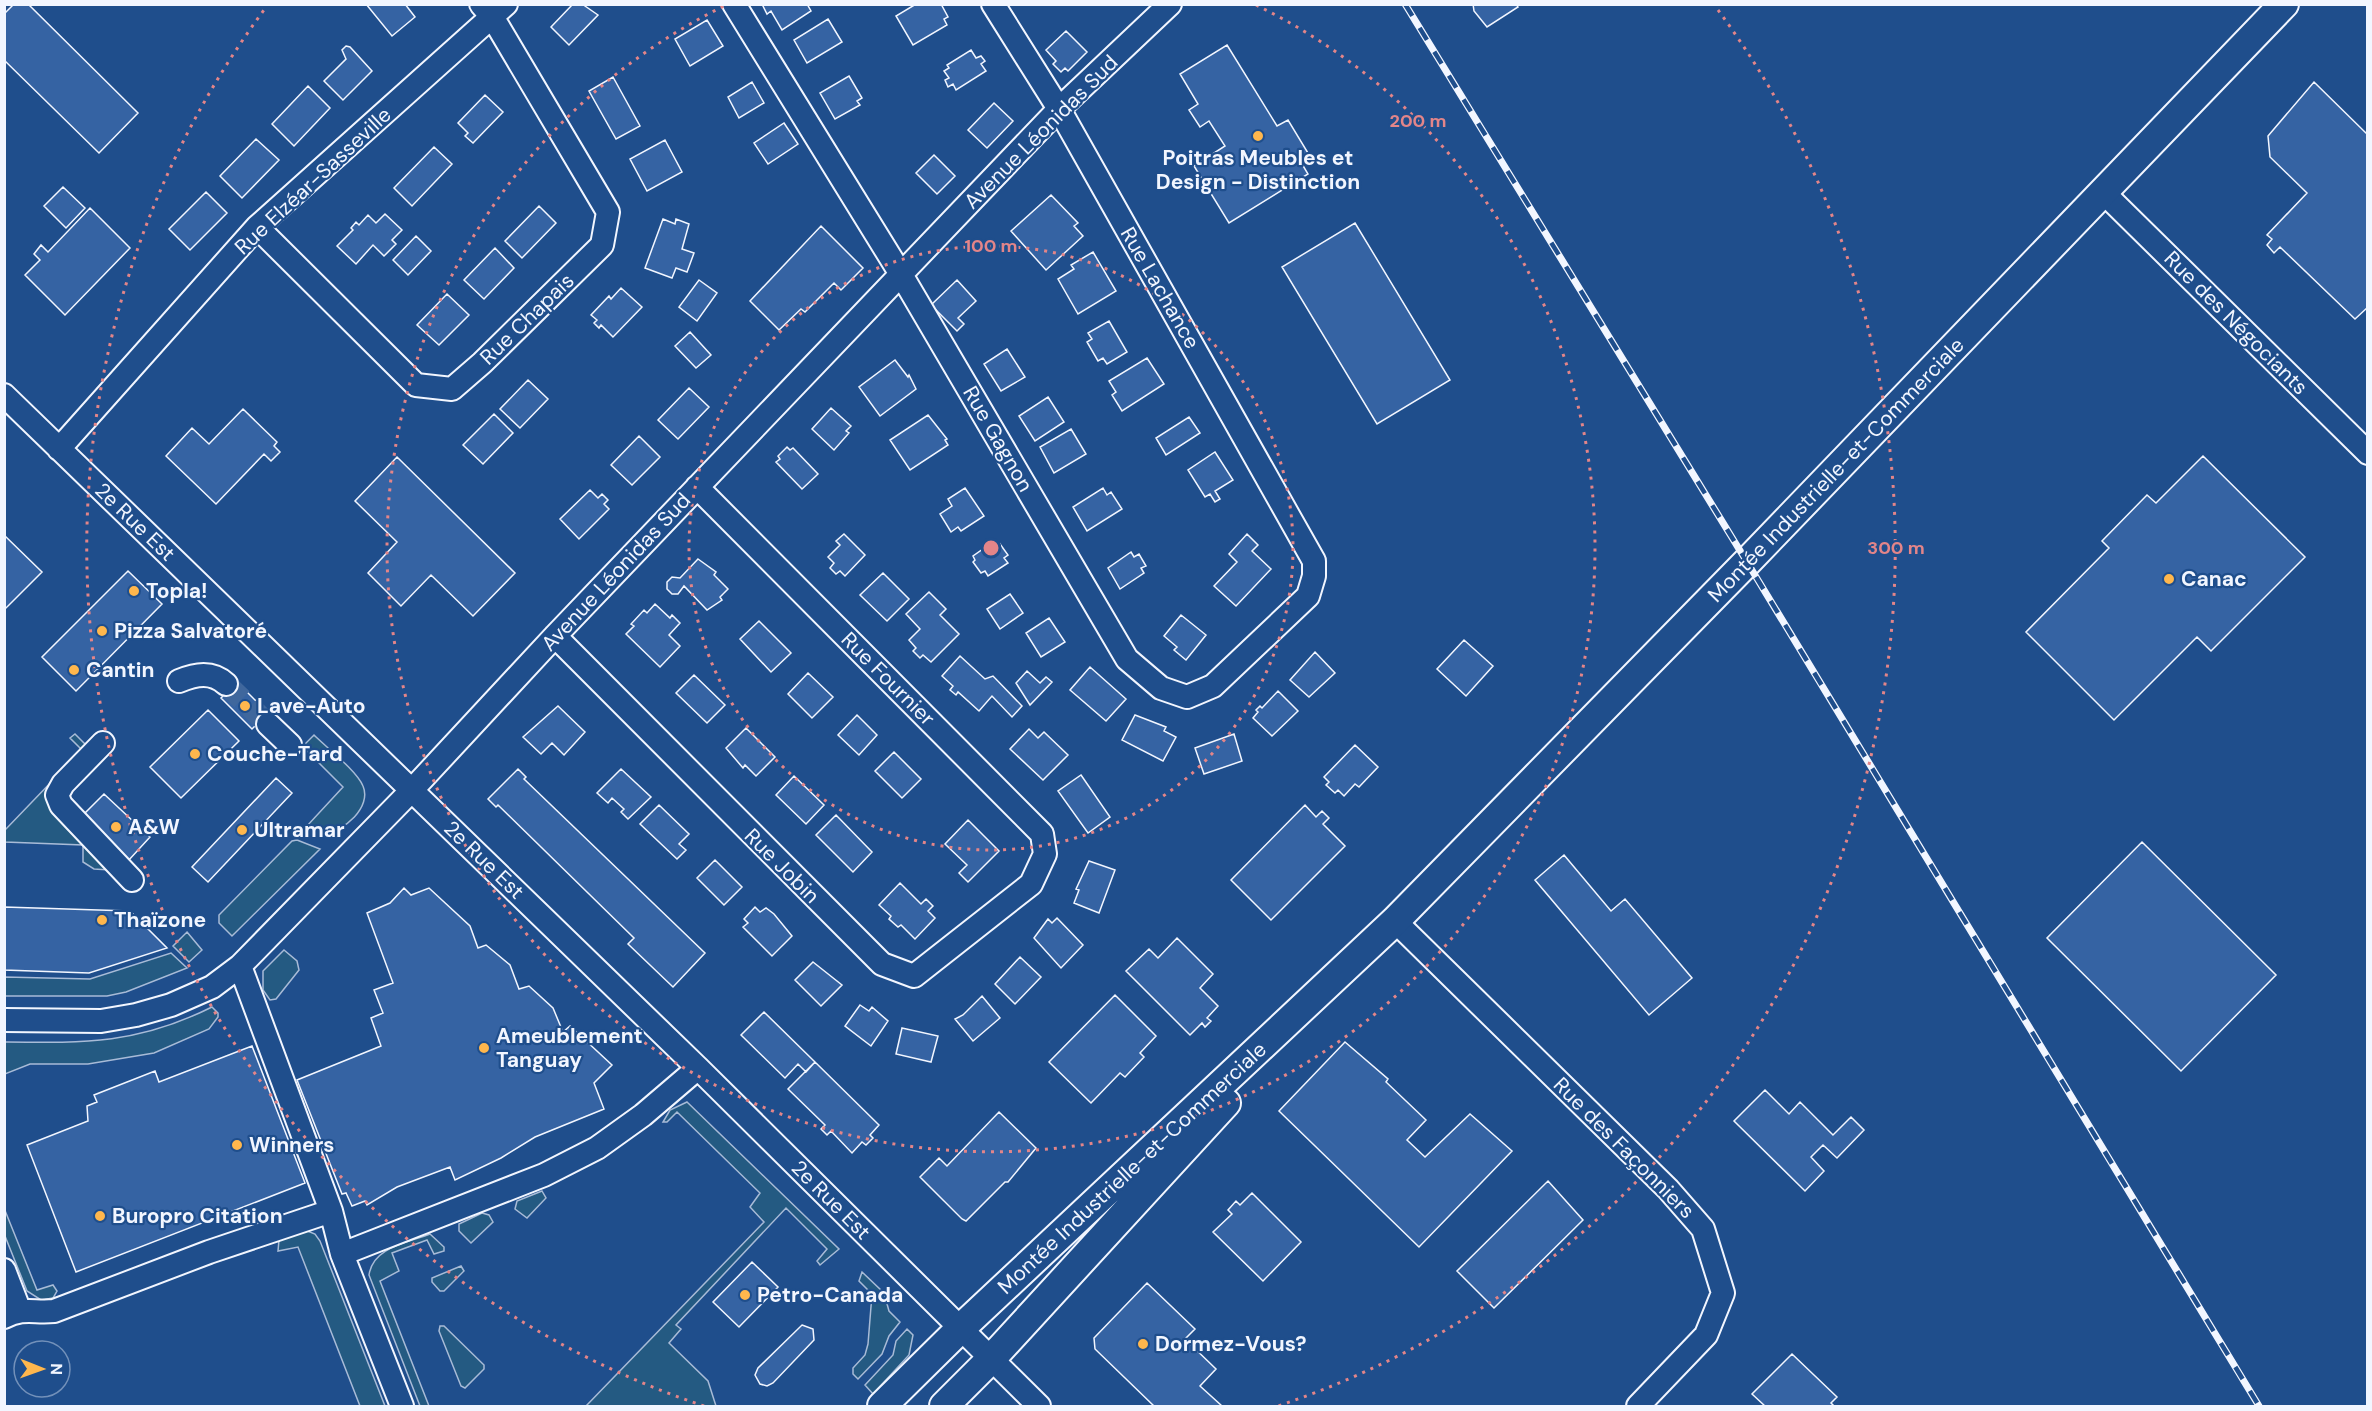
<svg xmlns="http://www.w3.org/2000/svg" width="2372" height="1411" font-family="'DM Sans',sans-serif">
	<rect width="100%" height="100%" fill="#1f4e8c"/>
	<path fill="#245a82" stroke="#a8bbd7" stroke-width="1.5" d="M75 734 88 747 52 786 109 870 94 869 83 862V845L5 842V830L82 750 70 738Z
		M314 735C326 747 357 771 363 786 372 807 344 832 324 833 318 833 311 830 306 827L343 787 305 749 306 743Z
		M297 840 320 849 232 936 219 923V915L292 841Z
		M187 932 202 950 189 962 173 946Z
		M284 950 297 961 299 970 276 999 270 1000 263 990V971Z
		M171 953 187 968 126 992 107 996H5V977L90 979Z
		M212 1007 218 1013V1017L209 1029 154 1053 88 1064H30L5 1074V1042C85 1043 138 1044 212 1007Z
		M687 1102 839 1249 820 1265 817 1261 827 1249 786 1208 676 1325 681 1329 669 1343 708 1381 716 1406H586L764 1222 750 1207 760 1193 677 1112 667 1122H663L670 1110Z
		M542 1191 546 1198 527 1218 515 1209 517 1201Z
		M4 1208 37 1290 53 1285 57 1291 53 1298 41 1300 27 1291 5 1236Z
		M482 1213 489 1215 493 1222 471 1243 459 1231V1224Z
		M305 1230 315 1234 320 1241 385 1406H360L298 1247 278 1251 279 1240Z
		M430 1234 444 1247V1251L434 1254 427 1240 392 1253 399 1271 380 1281 429 1406H420L369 1275C373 1247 407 1243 430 1234Z
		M461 1266 464 1271 444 1291H440L432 1282V1278Z
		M862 1272 884 1293 889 1311 900 1322 889 1336 882 1354 858 1379 853 1374V1368L865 1355 868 1344 872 1294 859 1281Z
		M440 1326H444L484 1365V1369L465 1388 461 1386 439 1331Z
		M907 1329 913 1335 909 1355 873 1394 865 1385 893 1355 896 1341Z"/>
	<path fill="#3563a3" stroke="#f2f6ff" stroke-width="1.5" d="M14 4H28L138 113 99 153 4 60V14Z
		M366 4H405L415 17 392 36Z
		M573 4H582L598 15 569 45 551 27Z
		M762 4H807L811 11 782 30 771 11 767 14Z
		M916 4H941L948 17 944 19 947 25 913 45 896 16Z
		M1473 4H1516L1518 7 1487 27 1474 11Z
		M828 19 842 42 807 63 794 40Z
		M707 20 723 46 690 66 675 39Z
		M1066 31 1087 52 1068 71 1065 68 1061 72 1053 64 1056 61 1046 50Z
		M1227 45 1277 126 1288 120 1308 153 1299 159 1308 174 1229 223 1194 166 1225 146 1209 121 1200 127 1189 110 1198 104 1180 74Z
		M346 46 350 47 372 71 343 100 324 81 346 59 342 50Z
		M971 50 976 58 981 56 985 61 981 64 986 71 956 90 953 84 948 87 945 80 949 78 944 71 949 68 947 65Z
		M849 76 862 98 857 101 860 105 835 119 820 93Z
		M613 77 640 126 616 139 589 91Z
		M752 82 764 103 739 118 728 97Z
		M2314 82 2368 135V307L2355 319 2280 247 2274 253 2267 245 2272 239 2267 235 2307 193 2270 157 2268 136Z
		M308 86 330 108 294 146 272 124Z
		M485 95 503 112 473 143 465 136 468 133 458 123Z
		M994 103 1013 121 987 148 968 130Z
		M784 123 798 144 768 164 754 143Z
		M256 139 279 160 242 198 220 176Z
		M665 140 682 172 647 191 630 159Z
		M434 147 452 164 412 206 394 188Z
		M934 155 955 176 937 194 916 173Z
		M63 187 85 208 66 228 44 206Z
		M206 192 227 213 190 250 169 229Z
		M1051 195 1078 223 1074 226 1083 236 1046 270 1011 231Z
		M539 206 556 223 522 258 505 241Z
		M90 208 130 248 65 315 25 275 40 260 34 254 41 245 48 252Z
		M385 214 402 230 392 240 396 244 384 256 373 245 356 264 337 246 353 230 351 228 356 222 359 225 368 215 376 223Z
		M663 219 675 224 676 219 689 224 682 249 694 253 687 272 676 268 672 278 645 268Z
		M1355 223 1450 380 1377 424 1282 267Z
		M821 226 863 268 841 290 834 283 805 312 801 309 779 330 750 301Z
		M416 236 431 251 408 275 393 260Z
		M495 248 514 268 484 299 464 280Z
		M1093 252 1116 291 1078 314 1058 279 1074 269 1071 265Z
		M699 280 717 293 697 321 679 307Z
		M957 280 976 301 958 318 964 324 957 331 931 305Z
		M621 288 642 307 613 337 601 325 599 328 594 323 597 320 591 315 609 296 611 299Z
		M447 294 469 315 439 345 417 325Z
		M1109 321 1127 352 1107 364 1103 358 1098 361 1087 342 1092 339 1088 333Z
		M690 332 711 355 696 368 675 346Z
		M1007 349 1025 377 1001 391 984 364Z
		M1147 358 1164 384 1122 411 1112 395 1116 392 1109 381Z
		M895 360 908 377 909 375 916 389 880 416 859 387Z
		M528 380 548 399 520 428 500 409Z
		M689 388 709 407 678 439 658 420Z
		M1048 397 1064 422 1035 441 1019 416Z
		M831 408 851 426 846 431 849 433 834 450 812 429Z
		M243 409 277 442 274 446 280 452 271 461 264 454 216 504 166 456 192 428 209 444Z
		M494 414 513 433 483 464 463 445Z
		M928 415 947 439 945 440 948 445 910 470 890 440Z
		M1189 417 1200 433 1166 455 1156 438Z
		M1071 429 1086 454 1054 473 1040 447Z
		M639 436 660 457 632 485 611 465Z
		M787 447 790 450 793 448 818 474 802 489 776 462 780 459 778 456Z
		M1215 452 1233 480 1215 491 1220 499 1215 502 1210 494 1205 497 1188 470Z
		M2203 456 2305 557 2211 651 2197 637 2114 720 2026 632 2109 548 2102 541 2147 495 2156 503Z
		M397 457 515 573 473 616 431 575 401 606 368 573 397 542 355 501Z
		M965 488 984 516 961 531 958 527 951 532 940 514 952 506 948 499Z
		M1103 488 1107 495 1111 492 1122 509 1087 531 1073 507Z
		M590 490 598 498 602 494 608 500 604 504 609 509 579 539 560 519Z
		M844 534 865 555 845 576 840 571 836 574 830 568 834 563 828 557 840 545 836 541Z
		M1247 534 1258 545 1252 551 1271 569 1236 606 1214 586 1237 562 1229 554Z
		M4 535 42 572 4 610Z
		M993 542 997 547 1000 544 1008 555 1004 558 1008 563 988 576 985 571 981 573 973 562 975 560 973 556Z
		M1131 552 1134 557 1139 554 1146 566 1141 568 1144 573 1120 589 1108 568Z
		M698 559 716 572 714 575 728 589 720 597 722 600 707 610 684 586 678 594H672L667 589V582L672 577 680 578Z
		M128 571 162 604 76 691 42 657Z
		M883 573 909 599 887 621 860 595Z
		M929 592 946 609 940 615 959 634 931 662 923 655 920 658 913 651 916 648 909 640 920 629 906 614Z
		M1010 594 1023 613 1000 629 987 609Z
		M655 604 670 618 672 615 680 623 669 635 680 646 660 667 626 634 634 626 631 624 644 610 647 613Z
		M1181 615 1206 635 1186 660 1174 650 1177 647 1164 636Z
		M1049 618 1065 642 1041 657 1026 633Z
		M759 621 791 653 771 672 740 639Z
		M1464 640 1493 666 1466 696 1437 669Z
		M1315 652 1335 673 1309 697 1290 680Z
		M960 656 985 679 993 676 1022 706 1012 717 992 696 979 711 958 692 956 695 950 690 953 686 942 676Z
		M1090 667 1126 699 1106 721 1070 690Z
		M1027 671 1040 683 1046 677 1052 682 1030 705 1016 683Z
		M808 673 833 697 812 718 788 694Z
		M694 675 725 705 707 723 676 693Z
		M237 682 268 713 252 729 221 698Z
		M1278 691 1298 711 1272 736 1253 718 1258 712 1256 710 1260 706 1262 708Z
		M558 706 585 732 564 755 552 743 541 754 523 737Z
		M208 710 239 741 181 798 150 767Z
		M857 715 877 735 859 755 838 735Z
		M1135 715 1166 727 1164 731 1176 737 1163 761 1122 740Z
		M746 728 775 757 756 776 745 765 743 768 726 748Z
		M1029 729 1038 738 1044 732 1068 755 1043 780 1010 749Z
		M1234 734 1242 761 1204 774 1195 748Z
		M1355 745 1378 767 1359 787 1355 784 1344 796 1338 790 1335 793 1326 785 1329 782 1324 777Z
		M894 752 921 779 902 798 875 771Z
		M518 769 526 777 524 779 705 953 673 987 628 944 634 938 498 805 496 807 488 799Z
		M621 769 651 797 628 819 621 812 624 809 612 798 608 803 597 793Z
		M1081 775 1110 817 1088 833 1058 791Z
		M794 776 824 805 806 824 776 795Z
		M276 778 292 793 208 882 192 867Z
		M104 794 150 837 128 861 81 817Z
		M659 805 689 834 679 844 686 850 677 859 640 824Z
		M1305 805 1316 817 1322 811 1329 818 1323 824 1345 846 1271 920 1231 880Z
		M836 815 872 852 853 872 816 835Z
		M968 820 999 851 968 882 959 873 967 865 945 844Z
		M2142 842 2276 975 2181 1071 2047 938Z
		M1564 855 1611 911 1625 899 1692 978 1649 1015 1535 880Z
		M715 860 742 887 724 905 697 878Z
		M1089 861 1115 870 1099 913 1074 903 1079 890 1076 889Z
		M900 883 921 904 926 899 933 906 928 911 935 918 915 939 901 925 898 927 889 919 891 916 879 905Z
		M404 888 411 895 429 888 470 926 478 948 486 945 510 965 519 989 529 986 553 1008 563 1032 570 1026 612 1065 594 1083 604 1109 535 1137 501 1158 455 1180 450 1167 397 1187 367 1205 365 1201 352 1206 346 1193 342 1194 297 1080 381 1046 371 1018 383 1013 374 990 393 983 367 913 390 903Z
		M4 907 130 911 167 948 89 973 4 970Z
		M755 907 760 912 766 908 774 914 792 936 772 956 743 927 748 923 744 919Z
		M1057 918 1083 945 1061 968 1034 938 1048 919 1052 923Z
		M1177 938 1213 974 1200 988 1218 1006 1207 1018 1211 1021 1205 1027 1202 1023 1190 1035 1126 971 1149 949 1158 958Z
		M1020 957 1041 977 1015 1004 995 984Z
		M813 962 842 985 821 1006 795 980Z
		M1115 995 1156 1036 1140 1053 1144 1057 1125 1077 1120 1073 1091 1103 1049 1062Z
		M982 996 1000 1018 973 1041 955 1019 963 1015Z
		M860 1005 869 1011 872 1007 888 1021 871 1046 845 1026Z
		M764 1012 815 1062 806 1072 798 1064 785 1078 741 1035Z
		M902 1028 938 1036 931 1062 896 1054Z
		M1345 1042 1388 1079 1386 1082 1426 1120 1407 1140 1425 1157 1470 1114 1512 1151 1419 1247 1279 1111Z
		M252 1046 305 1183 76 1272 27 1145 88 1121 87 1106 97 1102 94 1095 155 1071 159 1082Z
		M815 1062 879 1125 870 1135 873 1138 866 1145 862 1142 852 1153 831 1131 827 1135 821 1129 825 1125 788 1089Z
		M1765 1090 1789 1114 1800 1102 1833 1135 1851 1117 1864 1130 1837 1158 1823 1145 1811 1157 1824 1171 1805 1191 1734 1121Z
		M999 1112 1036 1148 1008 1182H1005L966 1221 962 1219 920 1177 939 1158 947 1166Z
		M1548 1181 1583 1220 1494 1308 1457 1271Z
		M1252 1193 1301 1242 1263 1281 1213 1232 1232 1214 1228 1210 1236 1201 1240 1205Z
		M752 1262 778 1287 739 1327 713 1302Z
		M1147 1283 1195 1329 1185 1339 1216 1369 1200 1386 1222 1406H1154L1095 1349 1094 1338Z
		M802 1325 813 1329 814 1340 773 1383 767 1386 760 1384 755 1375 758 1368Z
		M1792 1354 1837 1397 1831 1403 1834 1406H1765L1752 1394Z"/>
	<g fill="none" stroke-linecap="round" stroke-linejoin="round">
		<path stroke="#3f679d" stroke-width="22" stroke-dasharray="22 11" stroke-linecap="butt" d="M226 684 268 724"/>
		<g stroke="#f2f6ff" stroke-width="26">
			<path id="minor" d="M734 4 902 276 1127 659 1161 688 1187 697 1213 686 1308 596 1314 576V561L1059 109 993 4
				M2104 193 2368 453
				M257 227 416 385 452 389 482 363 602 245 608 212 493 18 481 4
				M4 395 698 1068 1039 1406
				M59 449 257 227 506 4
				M555 636 882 964 914 976 1031 884 1045 854 1042 834 697 487
				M179 681C196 674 212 671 226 684
				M268 724 290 745
				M103 743 63 784 57 795 61 805 132 880
				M1395 921 1668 1189 1703 1229 1723 1293 1706 1335 1638 1406
				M240 966 331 1211 342 1254 402 1406
				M4 1020 101 1021 136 1015 171 1005 212 987 240 966 411 791 555 636 1059 109 1170 4
				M342 1254 544 1175 597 1148 643 1115 698 1068
				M4 1270 19 1309
				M4 1317C24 1307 33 1313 54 1311L209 1252 331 1211"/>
		</g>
		<g stroke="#f2f6ff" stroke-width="32">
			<path id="major" d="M882 1406 960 1329 1395 921 1747 562 2284 4
				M944 1406 991 1359 1226 1103"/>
		</g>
		<use href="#minor" stroke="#1f4e8c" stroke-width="22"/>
		<use href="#major" stroke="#1f4e8c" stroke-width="28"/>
		<g stroke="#f2f6ff" stroke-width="7">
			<path id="rail" d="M1405 4 1747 562 2259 1406"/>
		</g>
		<use href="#rail" stroke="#1f4e8c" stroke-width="4.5" stroke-dasharray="14" stroke-linecap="butt"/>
	</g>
	<g fill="none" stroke="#e38589" stroke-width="3" stroke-dasharray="3 6">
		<circle cx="991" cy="548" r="302"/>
		<path d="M1256 5A604 604 0 1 1 726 5"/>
		<path d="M704 1406A905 905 0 0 1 264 10M1718 10A905 905 0 0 1 1278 1406"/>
	</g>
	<g fill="#ffb74d" stroke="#1f4e8c" stroke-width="2">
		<circle cx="1258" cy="136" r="6"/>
		<circle cx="2169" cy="579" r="6"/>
		<circle cx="134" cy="591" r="6"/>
		<circle cx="102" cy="631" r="6"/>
		<circle cx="74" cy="670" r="6"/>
		<circle cx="245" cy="706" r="6"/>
		<circle cx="195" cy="754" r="6"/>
		<circle cx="116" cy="827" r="6"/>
		<circle cx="242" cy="830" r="6"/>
		<circle cx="102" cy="920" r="6"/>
		<circle cx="484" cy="1048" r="6"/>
		<circle cx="237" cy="1145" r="6"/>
		<circle cx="100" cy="1216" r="6"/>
		<circle cx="745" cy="1295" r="6"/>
		<circle cx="1143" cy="1344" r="6"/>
	</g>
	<g text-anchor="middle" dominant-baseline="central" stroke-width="4.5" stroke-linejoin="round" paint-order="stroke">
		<g font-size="21" fill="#f2f6ff" stroke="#1f4e8c">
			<text transform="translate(1041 132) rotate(-45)">Avenue Léonidas Sud</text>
			<text transform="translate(313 181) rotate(-43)">Rue Elzéar-Sasseville</text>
			<text transform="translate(1160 288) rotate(60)">Rue Lachance</text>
			<text transform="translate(527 319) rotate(-44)">Rue Chapais</text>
			<text transform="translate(2236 323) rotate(45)">Rue des Négociants</text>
			<text transform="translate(998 439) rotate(60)">Rue Gagnon</text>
			<text transform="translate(1836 470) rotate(-46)">Montée Industrielle-et-Commerciale</text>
			<text transform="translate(135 522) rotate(44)">2e Rue Est</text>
			<text transform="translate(616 572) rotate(-47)">Avenue Léonidas Sud</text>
			<text transform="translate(888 679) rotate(45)">Rue Fournier</text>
			<text transform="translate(484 860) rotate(44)">2e Rue Est</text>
			<text transform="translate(782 866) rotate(45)">Rue Jobin</text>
			<text transform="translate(1624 1148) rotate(45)">Rue des Façonniers</text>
			<text transform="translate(1132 1168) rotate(-43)">Montée Industrielle-et-Commerciale</text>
			<text transform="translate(831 1200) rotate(45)">2e Rue Est</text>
		</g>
		<g font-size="21" font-weight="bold" fill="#f2f6ff" stroke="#1f4e8c" text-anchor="start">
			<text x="1258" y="158" text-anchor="middle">Poitras Meubles et<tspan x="1258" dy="24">Design - Distinction</tspan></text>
			<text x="2181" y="579">Canac</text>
			<text x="146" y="591">Topla!</text>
			<text x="114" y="631">Pizza Salvatoré</text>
			<text x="86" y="670">Cantin</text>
			<text x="257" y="706">Lave-Auto</text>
			<text x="207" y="754">Couche-Tard</text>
			<text x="128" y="827">A&amp;W</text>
			<text x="254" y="830">Ultramar</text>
			<text x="114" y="920">Thaïzone</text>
			<text x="496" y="1036">Ameublement<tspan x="496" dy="24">Tanguay</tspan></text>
			<text x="249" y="1145">Winners</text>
			<text x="112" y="1216">Buropro Citation</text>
			<text x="757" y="1295">Petro-Canada</text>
			<text x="1155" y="1344">Dormez-Vous?</text>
		</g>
	</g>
	<circle cx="991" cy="548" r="9" fill="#e38589" stroke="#1f4e8c" stroke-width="3"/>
	<g font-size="18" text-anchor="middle" font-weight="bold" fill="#e38589" stroke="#1f4e8c" stroke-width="4.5" stroke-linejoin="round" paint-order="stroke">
		<text x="1418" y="127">200 m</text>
		<text x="991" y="252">100 m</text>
		<text x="1896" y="554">300 m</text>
	</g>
	<rect width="2372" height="1411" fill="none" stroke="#f2f6ff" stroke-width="12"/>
	<g transform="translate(42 1369) rotate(91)"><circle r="28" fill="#1f4e8c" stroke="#7391ba" stroke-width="1.5"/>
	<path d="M0-4.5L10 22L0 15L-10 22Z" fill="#ffb74d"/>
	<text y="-9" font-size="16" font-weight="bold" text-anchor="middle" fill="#f2f6ff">N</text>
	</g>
</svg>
